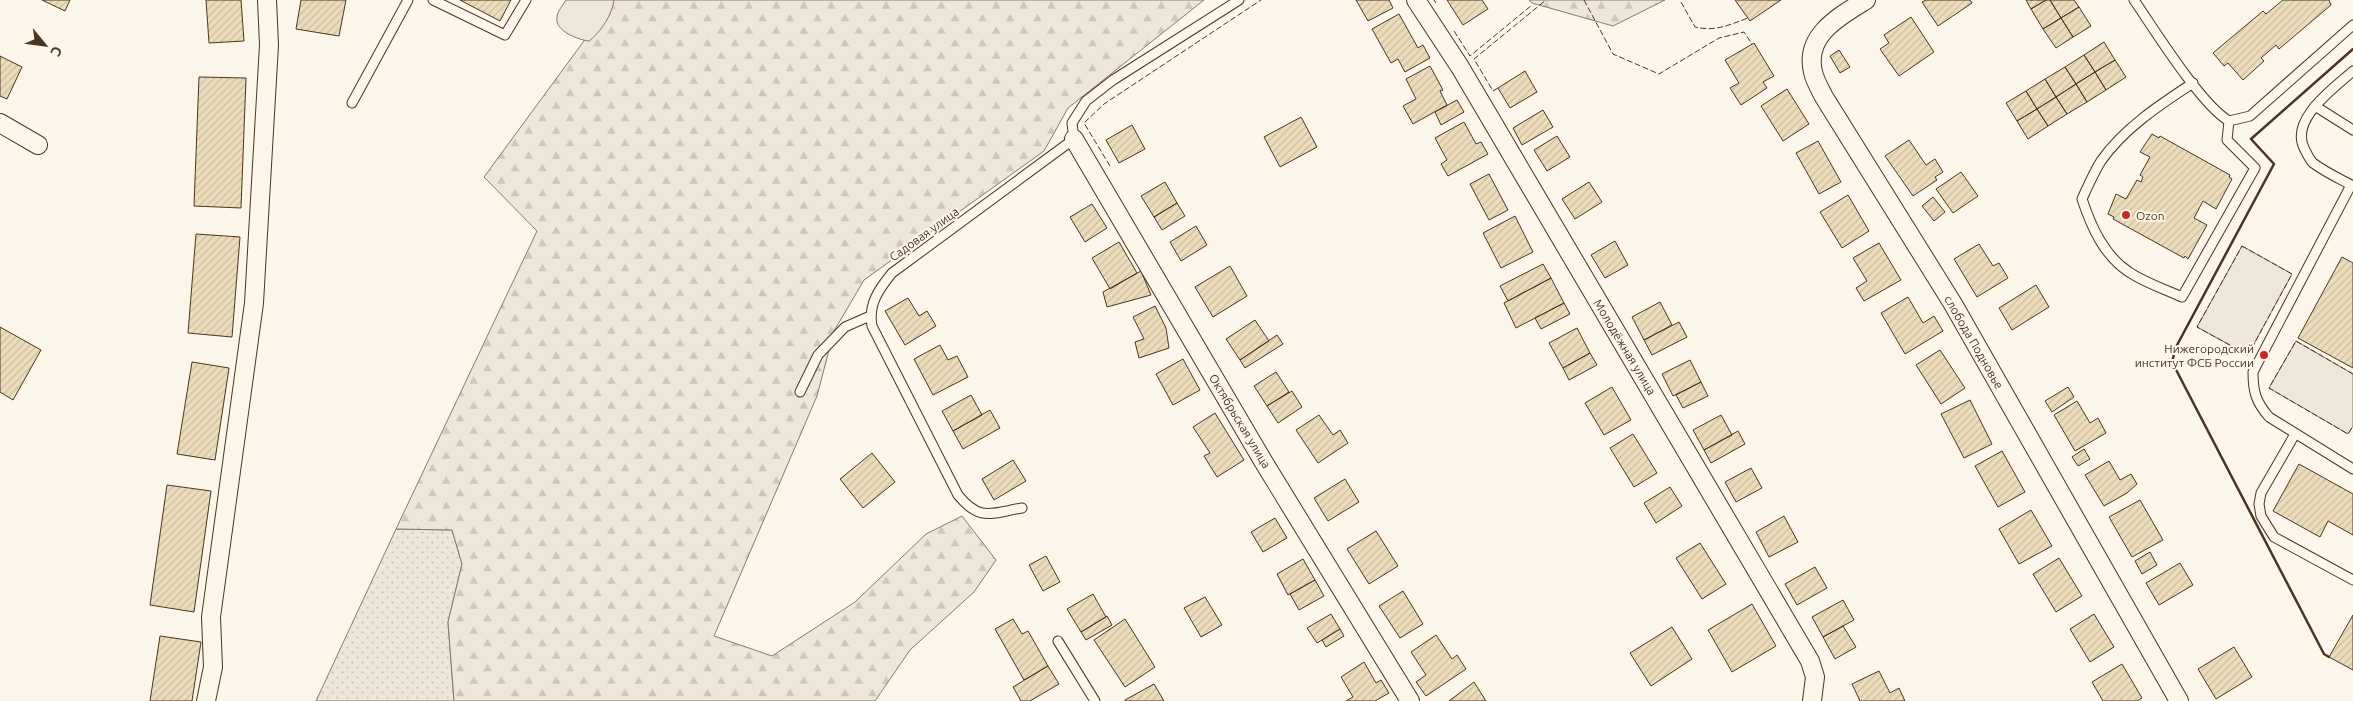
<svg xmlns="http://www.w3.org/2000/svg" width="2353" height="701" font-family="Ubuntu,sans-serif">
	<defs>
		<pattern id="grass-dots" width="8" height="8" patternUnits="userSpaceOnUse" patternTransform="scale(1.25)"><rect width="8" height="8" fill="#ede6d9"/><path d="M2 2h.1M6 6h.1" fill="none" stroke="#cdc6ba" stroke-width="1.8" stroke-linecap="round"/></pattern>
		<pattern id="forest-firs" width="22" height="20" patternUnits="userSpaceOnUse" patternTransform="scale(1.25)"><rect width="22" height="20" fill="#ede6d9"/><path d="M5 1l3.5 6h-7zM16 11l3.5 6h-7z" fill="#cdc6ba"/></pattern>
		<pattern id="building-hatch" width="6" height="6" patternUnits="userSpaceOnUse" patternTransform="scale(1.25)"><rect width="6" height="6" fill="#ecdcbc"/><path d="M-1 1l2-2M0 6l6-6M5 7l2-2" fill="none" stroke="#ccbda1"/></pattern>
	</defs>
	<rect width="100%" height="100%" fill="#fbf6e9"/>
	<path fill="url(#grass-dots)" stroke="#887966" d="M396 529 452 530 462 564 448 622 454 701H316Z"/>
	<path fill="url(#forest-firs)" stroke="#887966" d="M614 0H1204L1068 108 1044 151 864 280 834 331 817 396 714 636 772 656 855 602 926 534 962 516 996 560 974 592 910 650 875 701H454L448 622 462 564 452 530 396 529 537 231 484 177Z
		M1529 0H1665L1613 26 1532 3Z"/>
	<path fill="#ede6d9" stroke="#887966" d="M566 0H614C612 15 601 32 589 41 579 40 554 31 557 17 557 12 563 5 566 0Z
		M2242 246 2292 274 2248 355 2197 327Z
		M2296 341 2353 374V426L2348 434 2269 388Z"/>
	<path fill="url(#building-hatch)" stroke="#4a3520" d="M42 0H70L65 11Z
		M206 0H241L244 41 209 43Z
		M301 0H346L339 36 296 29Z
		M460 0H511L500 21Z
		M1356 0H1389L1393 8 1368 21Z
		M1447 0H1482L1488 9 1463 25Z
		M1735 0H1781L1750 21Z
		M1926 0H1970L1972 3 1938 26 1922 2Z
		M2026 0H2046L2031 9Z
		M2046 0H2050L2061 18 2043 29 2031 9Z
		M2050 0H2074L2079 7 2061 18Z
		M2283 0H2329L2331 5 2279 49 2276 45 2261 58 2264 61 2243 80 2228 63 2224 66 2213 53 2263 11 2266 14Z
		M2079 7 2091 26 2073 37 2061 18Z
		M1399 14 1418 48 1423 45 1430 58 1405 72 1398 59 1391 63 1372 29Z
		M1911 17 1934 52 1899 76 1880 49 1889 43 1884 35Z
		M2061 18 2073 37 2056 48 2043 29Z
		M2104 42 2115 60 2095 72 2084 55Z
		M1754 43 1774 76 1763 82 1767 88 1741 105 1730 88 1739 83 1725 60Z
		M1839 50 1850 67 1840 73 1830 56Z
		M2084 55 2095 72 2076 84 2065 67Z
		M0 56 22 67 7 99 0 96Z
		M2115 60 2126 77 2106 90 2095 72Z
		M1430 66 1443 90 1440 91 1447 105 1413 124 1403 106 1416 99 1406 79Z
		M2065 67 2076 84 2056 97 2045 79Z
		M1525 71 1537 92 1510 108 1498 88Z
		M2095 72 2106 90 2087 102 2076 84Z
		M199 77 246 78 241 208 194 206Z
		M2045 79 2056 97 2037 109 2026 91Z
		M2076 84 2087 102 2067 114 2056 97Z
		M1787 89 1809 124 1783 141 1761 106Z
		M2026 91 2037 109 2017 121 2006 103Z
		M2056 97 2067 114 2048 126 2037 109Z
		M1457 100 1464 112 1441 125 1435 112Z
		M2037 109 2048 126 2028 139 2017 121Z
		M1543 110 1553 127 1522 145 1513 128Z
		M1301 117 1317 147 1280 167 1264 137Z
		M1464 122 1476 144 1481 142 1488 154 1448 176 1441 164 1447 160 1435 138Z
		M1132 125 1145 149 1119 163 1106 140Z
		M2152 134 2159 138 2160 136 2230 175 2229 177 2232 179 2216 209 2203 201 2194 218 2207 225 2188 259 2185 256 2184 258 2113 219 2114 217 2108 214 2116 194 2126 199 2137 180 2141 182 2143 177 2140 175 2150 157 2140 152Z
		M1557 136 1570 157 1547 171 1534 150Z
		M1909 140 1926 165 1935 159 1943 172 1935 177 1937 180 1913 196 1885 156Z
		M1818 141 1841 182 1819 194 1796 153Z
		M1961 172 1978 196 1953 213 1936 189Z
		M1489 174 1508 210 1489 220 1470 184Z
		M1165 182 1177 203 1154 217 1141 196Z
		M1589 182 1602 202 1575 219 1562 199Z
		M1848 195 1869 231 1842 248 1820 212Z
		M1933 197 1945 212 1934 221 1922 206Z
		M1177 203 1185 216 1162 230 1154 217Z
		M1092 204 1107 228 1085 242 1070 217Z
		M1515 216 1533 252 1501 268 1483 233Z
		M1196 226 1207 245 1181 261 1170 242Z
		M196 234 240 237 232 337 188 333Z
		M1615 241 1628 265 1605 278 1591 255Z
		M1119 242 1137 273 1110 289 1092 258Z
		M1879 243 1901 280 1864 301 1856 288 1867 281 1853 258Z
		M1979 244 1993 266 1999 263 2008 278 1977 297 1954 259Z
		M2342 257 2353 263V368L2298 338Z
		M1543 264 1551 278 1508 301 1500 286Z
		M1230 266 1247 296 1213 317 1195 287Z
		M1141 271 1151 295 1107 307 1103 292Z
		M1551 278 1564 303 1516 328 1504 303Z
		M2036 285 2049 307 2012 330 1999 308Z
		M1908 297 1923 323 1934 316 1943 331 1905 354 1881 313Z
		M908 298 919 316 927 311 936 326 905 345 885 311Z
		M1660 302 1672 325 1644 340 1632 317Z
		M1564 303 1570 314 1541 329 1535 318Z
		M1155 306 1166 328 1169 348 1139 358 1135 342 1144 339 1133 317Z
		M1255 320 1269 341 1240 360 1226 339Z
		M1679 322 1687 337 1652 355 1644 340Z
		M0 327 41 350 13 400 0 392Z
		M1577 328 1590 353 1563 368 1549 343Z
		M1277 335 1283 344 1245 368 1240 360Z
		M940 345 948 360 957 356 968 377 933 395 914 359Z
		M1940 350 1965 388 1941 404 1916 365Z
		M1590 353 1597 365 1569 380 1563 368Z
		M1183 359 1200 390 1173 405 1156 374Z
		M1690 360 1701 382 1673 396 1662 374Z
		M192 362 229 368 215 460 177 454Z
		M1276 372 1289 392 1267 406 1254 386Z
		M1701 382 1708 396 1683 408 1676 395Z
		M1612 387 1631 420 1604 435 1585 403Z
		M2068 387 2074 397 2052 412 2045 401Z
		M1292 391 1302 407 1278 423 1267 406Z
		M971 395 982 415 953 431 942 411Z
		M1970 400 1992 444 1964 458 1941 414Z
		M2077 401 2090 423 2098 418 2106 433 2075 451 2054 415Z
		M990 410 1000 428 963 449 953 431Z
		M1215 413 1244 460 1217 477 1204 456 1210 453 1193 427Z
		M1319 415 1333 435 1340 430 1348 443 1318 463 1296 430Z
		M1721 415 1732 435 1704 450 1693 430Z
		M1738 431 1745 444 1711 463 1704 450Z
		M1633 434 1657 473 1634 487 1610 448Z
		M2084 449 2090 459 2078 466 2072 457Z
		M2002 451 2025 492 1998 507 1975 466Z
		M872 453 895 482 863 508 840 479Z
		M1013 460 1026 481 994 500 982 479Z
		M2109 461 2120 480 2131 474 2137 484 2127 493 2104 506 2085 475Z
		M2299 464 2353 494V535L2328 521 2320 537 2273 511Z
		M1751 468 1762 488 1736 502 1725 482Z
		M1345 479 1359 502 1328 521 1314 498Z
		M167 485 211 491 194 612 150 605Z
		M1670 487 1682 506 1656 523 1644 503Z
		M2140 500 2163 540 2132 557 2109 517Z
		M2031 510 2052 546 2019 564 1999 529Z
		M1784 516 1798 542 1769 557 1756 532Z
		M1275 518 1287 538 1263 552 1251 532Z
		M1376 531 1398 566 1369 584 1347 549Z
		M1700 543 1726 584 1702 599 1676 558Z
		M2150 552 2157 565 2142 574 2135 561Z
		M1046 556 1060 582 1043 591 1029 565Z
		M2059 558 2082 596 2056 612 2033 574Z
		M1303 559 1315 580 1288 595 1277 574Z
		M2180 563 2193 585 2159 605 2146 583Z
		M1815 567 1827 588 1797 605 1785 584Z
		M1315 580 1324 596 1299 610 1290 594Z
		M1403 591 1423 624 1400 638 1379 606Z
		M1093 594 1106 617 1081 632 1067 609Z
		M1205 597 1222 625 1201 637 1184 608Z
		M1843 600 1854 620 1823 637 1812 617Z
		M1752 604 1776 646 1732 672 1708 630Z
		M1331 614 1340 629 1317 643 1307 628Z
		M2094 614 2114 647 2090 662 2070 629Z
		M2353 615V670L2329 657Z
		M1107 616 1112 625 1086 640 1081 632Z
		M1013 619 1022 634 1028 631 1048 666 1024 680 995 629Z
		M1125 619 1155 667 1125 687 1094 640Z
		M1843 626 1856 647 1835 659 1823 637Z
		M1672 627 1692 659 1651 686 1630 653Z
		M1340 629 1344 636 1326 647 1322 640Z
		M1436 635 1452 659 1457 655 1466 669 1426 696 1416 682 1426 675 1411 652Z
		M160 636 201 642 192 701H150Z
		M2234 647 2252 677 2216 699 2198 669Z
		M1364 662 1376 683 1381 680 1389 693 1375 701H1346L1353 697 1341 677Z
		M2122 664 2142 698 2137 701H2103L2092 682Z
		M1048 666 1059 684 1030 701H1021L1013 687Z
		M1879 671 1890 693 1899 688 1905 701H1860L1852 684Z
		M1474 682 1486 701H1449Z
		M1154 684 1164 701H1125V700Z"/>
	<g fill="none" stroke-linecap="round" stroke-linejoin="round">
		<g stroke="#4a3520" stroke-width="11">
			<path id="lane" d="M433 0 505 35 526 0
				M2134 0C2154 29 2201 105 2229 121L2250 116 2353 25
				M2353 71C2334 88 2288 120 2305 150 2307 154 2310 160 2313 163 2325 172 2340 179 2353 186
				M2193 83C2161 104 2124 128 2101 161 2094 172 2088 186 2082 199 2091 226 2104 256 2129 272 2145 283 2165 289 2182 297L2255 168 2227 140 2229 121
				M352 103 408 0
				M2315 106 2353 130
				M2351 185 2253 372C2253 392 2256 402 2269 417L2353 469
				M800 392 818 355 845 327 870 316
				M2295 434 2261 493 2259 504 2261 516 2274 537 2353 580
				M1022 508C991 513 980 522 958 495L872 326C868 304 879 289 892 273L1074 139 1072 123 1086 101 1113 80 1239 0
				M1058 641 1095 701"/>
		</g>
		<g stroke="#4a3520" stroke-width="20">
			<path id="street" d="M1416 0 1460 67 1810 661 1815 677 1812 701
				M1866 0C1840 16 1804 35 1813 72 1815 81 1820 89 1824 97L1953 304 2179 701
				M0 123 38 145
				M1074 139 1263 461 1410 701
				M206 701 213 667 211 617 254 303 269 45 267 0"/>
		</g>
		<use href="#lane" stroke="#fbf6e9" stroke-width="9"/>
		<use href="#street" stroke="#fbf6e9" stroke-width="18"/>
		<path stroke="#4a3520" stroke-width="1" stroke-dasharray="6 2.5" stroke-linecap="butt" d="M1434 0 1436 3
			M1584 0 1613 54 1659 74 1719 38 1744 32 1752 44
			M1681 2 1695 27C1715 32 1729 25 1748 18
			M1454 31 1470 56 1532 5
			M1498 88 1493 91 1474 59 1546 0
			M1110 166 1084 123 1104 104 1261 0
			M2242 246 2292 274 2248 355 2197 327Z
			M2353 374 2296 341 2269 388 2348 434 2353 426"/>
		<path stroke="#4a3520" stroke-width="2.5" d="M2329 657 2324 654 2172 362 2176 347 2274 164 2251 139 2353 49"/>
	</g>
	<g fill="#c62828" stroke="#fbf6e9" stroke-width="2">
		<circle cx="2126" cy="215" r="5"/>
		<circle cx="2264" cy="355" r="5"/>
	</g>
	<g text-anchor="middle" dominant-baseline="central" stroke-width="4" stroke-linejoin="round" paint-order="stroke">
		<g font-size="12" fill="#4a3520" stroke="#fbf6e9" text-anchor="start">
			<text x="2136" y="215">Ozon</text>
			<text x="2254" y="348" text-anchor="end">Нижегородский<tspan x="2254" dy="14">институт ФСБ России</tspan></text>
		</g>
		<g font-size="12" fill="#4a3520" stroke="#fbf6e9">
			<text transform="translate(924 234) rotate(-36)">Садовая улица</text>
			<text transform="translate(1974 342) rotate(60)">слобода Подновье</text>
			<text transform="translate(1625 347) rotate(59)">Молодёжная улица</text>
			<text transform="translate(1240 421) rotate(59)">Октябрьская улица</text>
		</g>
	</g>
	<g transform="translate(45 45) rotate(119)" stroke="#fbf6e9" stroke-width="4" paint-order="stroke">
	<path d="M0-4L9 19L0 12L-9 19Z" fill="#4a3520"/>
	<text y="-8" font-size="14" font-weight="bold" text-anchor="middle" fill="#4a3520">С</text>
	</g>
</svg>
